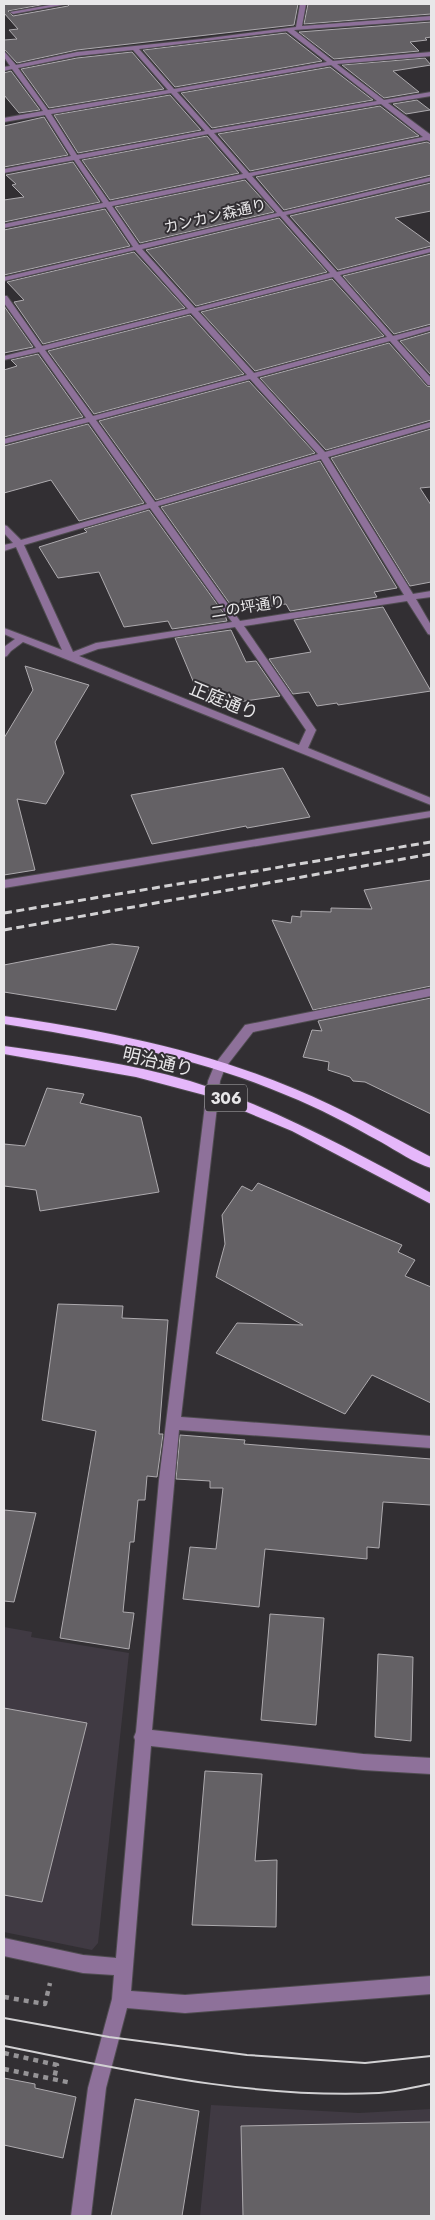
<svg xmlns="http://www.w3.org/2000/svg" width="435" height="2220" font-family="Jost,'Noto Sans JP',sans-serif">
	<rect width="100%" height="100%" fill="#322f33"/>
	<path fill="#403a43" d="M4 1627 32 1632 31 1637 129 1653 98 1943 92 1950 4 1932Z
		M211 2105 359 2113 431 2109V2216H200Z"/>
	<path fill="#646165" stroke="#adaaae" d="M4 4H46L8 11 13 16 68 6 70 4H298L294 25 77 50 17 63 4 49V40L17 39 9 30 18 29 4 13Z
		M308 4H431V14L304 24Z
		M431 22V37L425 38 427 40 410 42 419 51 334 59 299 32Z
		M286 33 322 61 175 87 143 50Z
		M132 52 164 89 49 108 21 69 77 58Z
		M425 58 431 65 393 71 419 92 384 98 342 65Z
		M330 67 373 100 212 128 181 93Z
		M11 71 40 110 19 113 4 95V73Z
		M170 95 201 130 78 153 54 115Z
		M417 100 430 110 406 114 393 104Z
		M380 106 419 136 250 171 218 134Z
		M44 117 68 155 4 167V126Z
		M207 136 239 173 110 200 82 160Z
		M427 142 431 144V175L284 210 256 177Z
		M73 162 100 202 4 222V200L24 197 12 185 16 184 6 175Z
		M245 180 274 212 140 243 115 207Z
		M431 183V211L395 218 431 244V246L338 270 290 216Z
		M105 209 130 246 4 275V230Z
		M279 218 327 272 196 306 146 250Z
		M134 252 185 308 43 344 14 302 24 300 7 282Z
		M431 254V324L394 334 343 276Z
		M332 279 384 336 255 371 201 312Z
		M4 306 33 347 4 353Z
		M190 315 244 374 94 414 48 351Z
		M431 332V375L400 341Z
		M389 343 427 386 431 387V420L326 450 260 378Z
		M38 354 83 417 4 437V370L17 366 11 360Z
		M249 381 315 453 156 500 99 421Z
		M88 424 144 503 79 521 51 480 4 493V446Z
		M431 429V487L420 488 431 505V582L410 586 331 458Z
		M320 461 397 588 374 592 377 597 290 611 286 604 235 611 161 507Z
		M149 510 225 615 227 621 172 629 168 621 124 627 99 572 58 578 39 547 87 532 84 529Z
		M383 607 431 691 338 705 337 703 317 706 309 692 293 694 269 659 311 652 294 620Z
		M231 630 246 662 256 661 280 696 231 703 212 698 207 686 196 688 175 638Z
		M25 666 89 685 55 742 64 773 46 804 17 799 35 870 4 875V738L33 690Z
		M283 768 310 817 247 828 246 826 152 844 131 795Z
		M431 880V986L313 1010 272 920 291 923 292 916 301 917V911L331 912V908L372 909 364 890Z
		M112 944 139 947 116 1010 4 992V965Z
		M431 998V1114L365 1082 353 1081 350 1077 328 1070 329 1062 303 1057 312 1030 322 1031 318 1021Z
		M47 1088 84 1094 80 1103 141 1117 159 1192 40 1211 36 1190 4 1186V1144L25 1146Z
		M258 1183 402 1245 398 1252 415 1260 405 1276 431 1287V1403L372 1375 345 1414 216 1353 237 1323 303 1325 216 1277 225 1244 222 1215 242 1186 252 1191Z
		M58 1304 123 1306 122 1318 168 1320 159 1434H163L157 1477 147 1476 145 1500H138L134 1542H130L123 1612 134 1613 129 1649 60 1638 96 1431 42 1420Z
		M180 1435 245 1440 244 1444 431 1459V1505L383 1502 379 1548 367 1547V1559L265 1549 259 1607 183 1599 190 1547 216 1549 223 1488H210V1481L176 1479Z
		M4 1510 36 1513 14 1602 4 1601Z
		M270 1614 324 1618 316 1725 261 1720Z
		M378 1654 413 1657 411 1741 375 1737Z
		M4 1708 87 1723 42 1902 4 1895Z
		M205 1771 262 1774 255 1861 277 1860 276 1927 192 1925Z
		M4 2078 35 2084V2088L76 2097 63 2158 4 2145Z
		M135 2099 199 2111 182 2216H111Z
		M431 2122V2216H243L241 2126Z"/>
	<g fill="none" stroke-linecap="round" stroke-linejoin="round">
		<g stroke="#4f4c50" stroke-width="2">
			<path id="minor" d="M56 4H68L13 14 10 12Z
				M300 4H306L302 26 431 16V20L294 30 333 61 431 52V56L337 64 384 100 431 92V96L388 103 431 135V142L427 140 252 176 283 212 431 177V181L286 215 337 272 431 248V252L340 275 393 336 431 326V330L397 340 431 378V385H428L390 341 257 377 325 452 431 422V427L328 457 413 594 431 591V597L416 599 431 625V635L428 634 407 601 244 626 316 730 308 748 431 798V805L23 642 11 651 7 656 4 657V647L15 639 4 634V628L62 650 16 547 4 551V545L13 543 4 533V525L7 526 21 540 147 504 89 422 4 444V439L86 418 39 352 4 360V356L36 348 4 303V296H7L42 346 188 309 135 250 4 281V277L133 247 106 207 4 228V224L103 203 74 160 4 173V169L71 156 45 115 4 122V118L43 111 12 69 4 71V67L10 66 4 57V51L16 65 77 52 202 39 296 27ZM287 31 327 62 174 89 139 49ZM133 50 168 90 48 110 18 68 77 56ZM331 65 377 101 211 130 177 92ZM171 93 205 131 77 155 51 114ZM381 104 423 137 249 173 214 133ZM208 134 243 174 109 202 79 159ZM246 178 277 213 139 245 112 206ZM280 216 330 273 195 308 142 249ZM333 277 387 337 254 373 198 311ZM191 313 247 375 93 416 45 350ZM250 379 318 454 155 502 96 420ZM321 459 404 595 240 621 158 506ZM150 508 232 622 96 643 73 652 24 545ZM235 627 306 730 299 745 79 656 98 649Z
				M431 811V817L4 888V880Z
				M431 988V996L253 1032 225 1068 220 1081 181 1417 431 1436V1448L179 1430 152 1730 363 1754 431 1758V1774L363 1770 151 1746 131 1991 185 1995 431 1976V1994L185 2013 127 2008 106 2088 91 2216H71L88 2088 112 1999 114 1975 83 1973 4 1956V1938L83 1955 116 1958 135 1740 134 1737 136 1732 159 1480 208 1081 215 1064 245 1025Z"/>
		</g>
		<g stroke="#4f4c50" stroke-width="2">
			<path id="major" d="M4 1016C102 1030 203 1050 295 1089 342 1108 386 1134 431 1157V1168C414 1163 397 1151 381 1142 350 1125 319 1108 286 1095 197 1057 99 1039 4 1024Z
				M4 1046C66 1055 130 1063 190 1081 276 1108 353 1151 431 1193V1204L292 1131 208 1096 136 1077 4 1054Z"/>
		</g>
		<path stroke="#959396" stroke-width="4.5" stroke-dasharray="5 5" stroke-linecap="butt" d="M4 1997 45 2004 50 1983
			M4 2053 57 2065 54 2079
			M4 2069 72 2083"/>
		<use href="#minor" fill="#8e719a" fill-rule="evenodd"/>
		<use href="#major" fill="#e5b7fa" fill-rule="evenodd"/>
		<path stroke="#d2d1d3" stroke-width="2" d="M4 2018 109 2037 247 2055 365 2063 431 2056
			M4 2046C127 2070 252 2099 379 2093 396 2092 414 2087 431 2084"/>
		<path stroke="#d2d1d3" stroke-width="3" stroke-dasharray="8 4.5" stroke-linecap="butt" d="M4 913 431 842
			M4 930 431 854"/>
	</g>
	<g text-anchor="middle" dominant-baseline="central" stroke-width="4" stroke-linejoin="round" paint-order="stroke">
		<g font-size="15" fill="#e8e7e9" stroke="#322f33">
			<text transform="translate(215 216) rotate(-13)">カンカン森通り</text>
			<text transform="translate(248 607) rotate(-9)">二の坪通り</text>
		</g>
		<rect fill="#322f33" stroke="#b1b0b2" stroke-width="1" x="205" y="1084.5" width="42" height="27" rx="4"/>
		<g font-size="16" font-weight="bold" fill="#e8e7e9">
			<text x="226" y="1098">306</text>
		</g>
		<g font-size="18" fill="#e8e7e9" stroke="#322f33">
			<text transform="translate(224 701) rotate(22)">正庭通り</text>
			<text transform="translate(158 1062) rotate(13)">明治通り</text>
		</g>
	</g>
	<rect width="435" height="2220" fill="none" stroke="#e8e7e9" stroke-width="10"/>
</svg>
